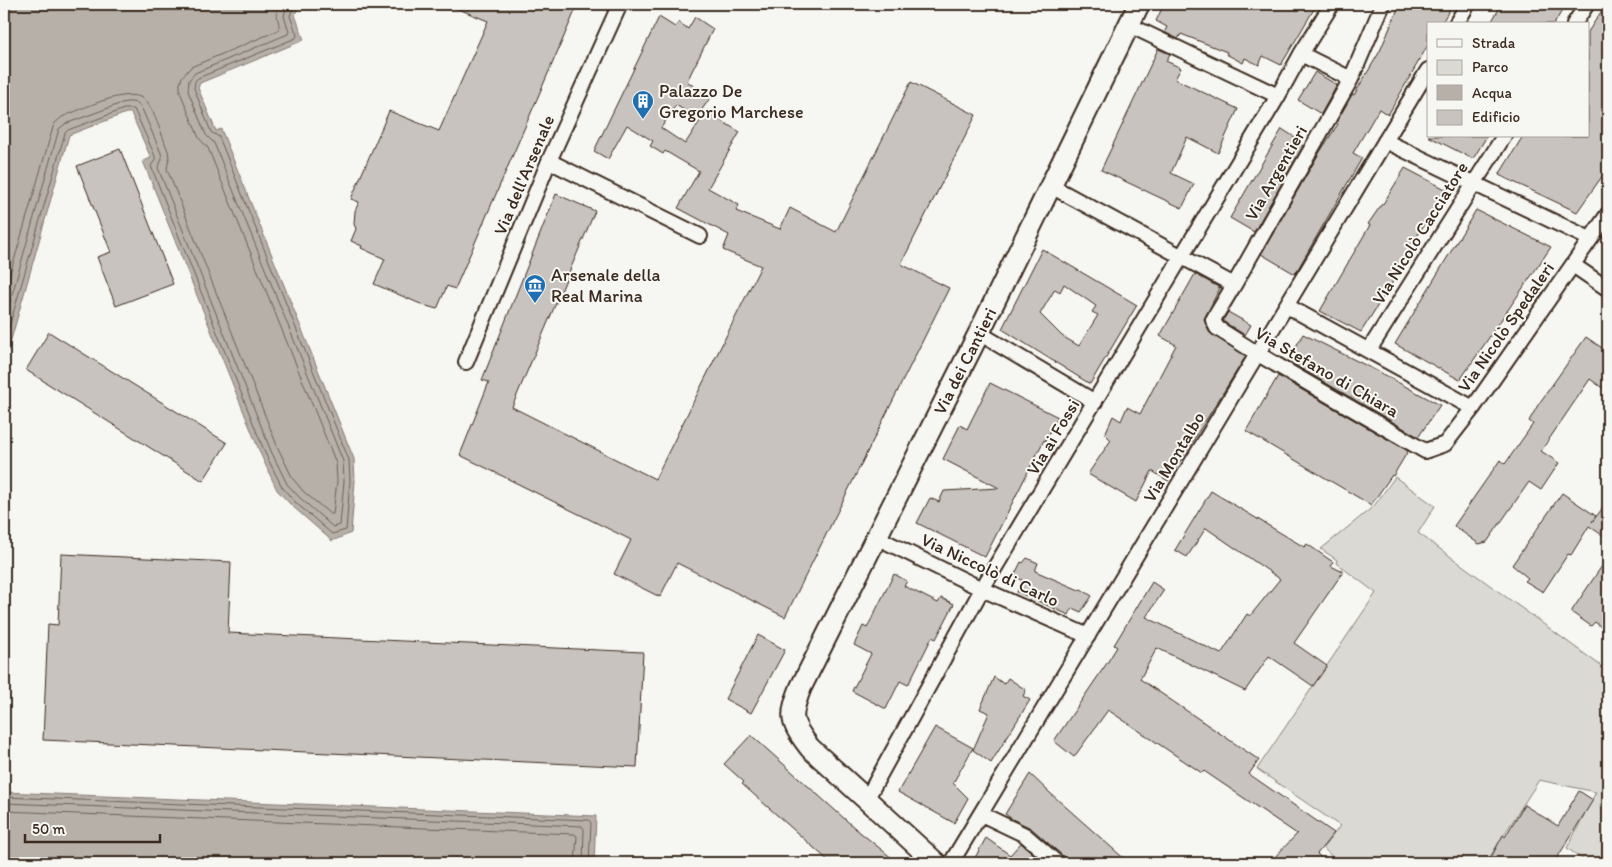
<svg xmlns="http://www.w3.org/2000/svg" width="1612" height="867" font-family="Itim,sans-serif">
	<rect width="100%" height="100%" fill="#f6f6f2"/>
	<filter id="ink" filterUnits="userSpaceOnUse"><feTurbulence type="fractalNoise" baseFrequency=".02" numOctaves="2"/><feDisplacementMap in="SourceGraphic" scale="10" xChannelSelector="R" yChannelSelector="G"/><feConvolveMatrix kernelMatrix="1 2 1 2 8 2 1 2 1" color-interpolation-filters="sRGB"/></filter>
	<g filter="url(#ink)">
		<path fill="#dad9d3" stroke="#8a8278" d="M1395 477 1435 506 1418 533 1608 671V863H1588L1567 848 1596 792 1539 780 1486 863H1339L1323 848 1340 826 1257 769 1376 593 1336 563 1337 560 1321 549 1374 506Z"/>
		<path fill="#b6b0a9" stroke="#857a71" d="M4 4H299L295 15 304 40 200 83 198 88 216 131 221 129 354 459 355 481 351 533 332 541 291 505 277 490 261 455 143 161 151 158 131 113H126L69 135 7 354 4 352Z
			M4 792 596 816 594 863H4Z"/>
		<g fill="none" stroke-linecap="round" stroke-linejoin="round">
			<path stroke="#6c6056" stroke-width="1" d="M4 295 54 124 62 117C80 110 131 84 146 101 154 110 163 138 168 151L169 158 167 169 278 448 293 479 304 492 330 514H333L337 481 336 463 208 148 199 138 180 92V84L182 77 191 67 279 30C280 20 274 17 279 4
				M4 323 59 129 65 124 122 103C130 101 137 101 142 109L161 153 162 159 158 168 271 451 287 484 299 497 333 527 340 525 344 481 343 461 214 143 206 135 188 91 189 80 195 73 288 34 289 32 284 16 287 4
				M4 345 65 133 68 130 124 109H134L155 156V160L151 166 265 453 282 487 295 502 332 534 346 530 350 481 349 460 219 137 211 132 194 88 195 81 198 78 296 38 297 35 290 16 294 4
				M4 797 589 820 591 823 589 863
				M4 803 582 826 584 829 583 863
				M4 811 574 834 577 836 575 863"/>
		</g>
		<path fill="#c8c3be" stroke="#3b2a1e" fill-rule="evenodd" d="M446 4H578L455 289 447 286 437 309 423 305 374 284 385 259 361 248 362 246 351 241 356 229 354 224 355 211 359 202 351 199 389 111 439 131 488 21Z
			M1164 4H1317L1281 65 1263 56 1259 65 1245 58 1243 63 1226 54 1227 52 1181 34 1178 39 1166 33 1165 31 1167 27 1156 21Z
			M1400 4H1453L1441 24H1428V45L1388 115 1379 109 1353 153 1362 158 1295 274 1261 254 1318 155 1338 124 1336 123 1352 94 1354 95 1380 51Z
			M1502 4H1566L1554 24H1490Z
			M1606 4H1608V168L1577 212 1499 175 1523 136H1588V32Z
			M659 17 675 27 679 22 688 29 695 17 713 29 687 81 710 98 696 118 676 105 661 128 685 144 707 110 718 119 740 132 708 188 739 205 736 211 780 229 790 208 836 232 911 82 976 115 901 264 949 288 785 617 677 563 660 597 614 574 631 540 460 455 489 382 482 380 556 194 595 211 512 407 655 479 761 266 723 250 729 235 678 208 699 171 665 151 663 154 650 146 653 141 627 125 608 159 594 151Z
			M1158 49 1170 54 1166 61 1181 68 1175 79 1238 109 1218 153 1187 137 1171 173 1194 184 1182 208 1101 170Z
			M1315 72 1337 85 1321 114 1298 100Z
			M1282 129 1296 138 1294 140 1303 146 1254 232 1230 218Z
			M1428 136H1487L1473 159Z
			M120 149 173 284 116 306 97 257 111 252 77 166Z
			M1405 168 1451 192 1435 217 1430 215 1411 246 1414 248 1361 332 1320 311 1370 225 1368 224 1382 204H1383Z
			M1476 210 1551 247 1460 380 1395 344Z
			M1042 249 1137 305 1090 384 1002 329ZM1064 284 1096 306 1092 312 1098 315 1079 346 1062 336 1040 314 1055 289 1060 292Z
			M1195 274 1220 288 1204 319 1209 332 1246 356 1168 481 1152 471 1136 502 1088 474 1111 440 1105 434 1113 416 1121 421 1127 407 1140 414 1176 345 1160 336Z
			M1228 312 1251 325 1245 335 1224 322 1223 320Z
			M49 332 227 443 203 481 26 370Z
			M1303 334 1373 369 1440 405 1419 436H1417L1288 361Z
			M1586 337 1608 352V392L1590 379 1541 451 1559 463 1541 490 1529 482 1487 542 1479 544 1454 526 1500 460 1505 464 1533 424 1529 421 1538 405Z
			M1278 376 1408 451 1393 476 1392 475 1371 505 1246 431Z
			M990 383 1058 417 1045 441 1044 440 985 557 917 523 930 498 939 502 944 491 999 488 943 459 960 425 967 429Z
			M1211 491 1304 547 1307 544 1333 562 1331 566 1343 572 1294 643 1327 666 1313 686 1269 656 1245 691 1157 648 1140 679 1259 760 1249 774 1334 833 1317 854 1328 863H1269L1297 834 1204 771 1202 773 1108 710 1074 757 1054 741 1107 663 1117 647 1114 645 1152 582 1164 590 1146 617 1221 654 1247 614 1250 616 1280 579 1206 528 1187 557 1175 550Z
			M1562 493 1596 516 1592 522 1608 501V539L1589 526 1571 555 1568 554 1543 592 1525 581 1528 578 1512 565Z
			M61 554 231 562 228 633 643 652 637 767 43 740 48 624 58 625Z
			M1608 557V633L1595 622 1591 626 1571 612Z
			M1027 558 1038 563 1035 571 1079 590 1081 589 1092 596 1081 612 1072 608 1069 615 1017 592 1022 580 1014 576 1021 562 1023 563Z
			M894 574 907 581 904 586 938 603 941 598 954 604 936 639 932 637 908 685 900 681 886 709 852 691 871 654 854 645 863 626 867 628Z
			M758 635 785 650 751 713 725 699Z
			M994 677 1004 684 1008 678 1026 690 1023 696 1030 700 991 763 973 750 989 713 980 709Z
			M935 727 973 748 953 783 968 798 954 823 898 792Z
			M751 735 856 829 898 863H831L742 784 744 782 724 764Z
			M1030 774 1049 792 1129 863H1066L1063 856 1031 828 1012 819 1005 814Z
			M1579 791 1593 800 1554 863H1488L1503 835 1505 837 1524 805 1558 826Z
			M986 838 1010 855 1021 843 1044 863H972Z"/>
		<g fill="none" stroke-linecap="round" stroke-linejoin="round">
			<g stroke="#3b2a1e" stroke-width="18">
				<path id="minor" d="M1456 24 1468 4
					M1574 24 1587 4
					M1129 25 1278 96
					M1301 54 1351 79 1383 4
					M1385 141 1590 239
					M549 161 700 236
					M1051 186 1234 285 1213 320 1217 328 1258 354 1425 451 1445 444 1473 408 1608 214
					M1573 265 1608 289
					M1234 285 1351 79
					M1287 306 1473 408
					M979 333 1095 402
					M1369 350 1504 136
					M466 362 549 161 620 4
					M876 537 982 589 1088 636
					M866 800 982 589 1278 96 1301 54 1332 4
					M981 814 1025 835 1057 863
					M951 863 1428 70"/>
			</g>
			<g stroke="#3b2a1e" stroke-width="24">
				<path id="secondary" d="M936 863 810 748C790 722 789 717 801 687L979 333 1139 4"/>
			</g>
			<use href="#minor" stroke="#f6f6f2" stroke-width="14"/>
			<use href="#secondary" stroke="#f6f6f2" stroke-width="20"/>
		</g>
	</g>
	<defs>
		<g id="building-pin" transform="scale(1.125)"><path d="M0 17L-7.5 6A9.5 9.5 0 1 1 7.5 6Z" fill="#1f6fb2" stroke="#f6f6f2"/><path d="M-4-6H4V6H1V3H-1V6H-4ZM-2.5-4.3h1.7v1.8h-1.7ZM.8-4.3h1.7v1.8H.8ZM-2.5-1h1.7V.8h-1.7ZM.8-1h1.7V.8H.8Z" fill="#fff"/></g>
		<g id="museum-pin" transform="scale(1.125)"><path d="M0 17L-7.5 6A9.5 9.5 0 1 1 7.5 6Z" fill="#1f6fb2" stroke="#f6f6f2"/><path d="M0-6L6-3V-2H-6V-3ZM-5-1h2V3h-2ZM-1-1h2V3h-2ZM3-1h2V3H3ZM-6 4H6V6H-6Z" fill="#fff"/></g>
	</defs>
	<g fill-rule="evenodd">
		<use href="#building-pin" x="643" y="101"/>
		<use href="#museum-pin" x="535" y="285"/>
	</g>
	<g text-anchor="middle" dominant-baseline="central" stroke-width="4" stroke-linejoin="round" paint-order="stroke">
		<g font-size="18" fill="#3b2a1e" stroke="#f6f6f2" text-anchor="start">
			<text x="659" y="91">Palazzo De<tspan x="659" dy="21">Gregorio Marchese</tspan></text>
			<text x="551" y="275">Arsenale della<tspan x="551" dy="21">Real Marina</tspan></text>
		</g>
		<g font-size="18" fill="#3b2a1e" stroke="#f6f6f2">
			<text transform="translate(1276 173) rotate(-60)">Via Argentieri</text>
			<text transform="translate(524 175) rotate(-67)">Via dell'Arsenale</text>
			<text transform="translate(1420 233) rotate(-58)">Via Nicolò Cacciatore</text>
			<text transform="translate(1506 327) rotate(-55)">Via Nicolò Spedaleri</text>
			<text transform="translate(965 361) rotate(-63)">Via dei Cantieri</text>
			<text transform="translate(1327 372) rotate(30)">Via Stefano di Chiara</text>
			<text transform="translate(1053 437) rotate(-59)">Via ai Fossi</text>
			<text transform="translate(1174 457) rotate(-59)">Via Montalbo</text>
			<text transform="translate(990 570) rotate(25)">Via Niccolò di Carlo</text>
		</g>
	</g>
	<rect width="1612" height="867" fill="none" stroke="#f6f6f2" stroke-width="20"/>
	<rect x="10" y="10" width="1592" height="847" fill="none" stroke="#3b2a1e" stroke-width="2" filter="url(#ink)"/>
	<rect x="1427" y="22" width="162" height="115" fill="#f6f6f2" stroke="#aba49d"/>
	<rect x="1437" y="39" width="25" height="8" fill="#f6f6f2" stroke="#aba49d"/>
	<text x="1472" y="48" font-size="15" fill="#3b2a1e">Strada</text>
	<rect x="1437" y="60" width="25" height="15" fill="#dad9d3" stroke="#aba49d"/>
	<text x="1472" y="72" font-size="15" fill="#3b2a1e">Parco</text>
	<rect x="1437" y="85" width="25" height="15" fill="#b6b0a9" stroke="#aba49d"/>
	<text x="1472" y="98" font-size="15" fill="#3b2a1e">Acqua</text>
	<rect x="1437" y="110" width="25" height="15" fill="#c8c3be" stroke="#aba49d"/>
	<text x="1472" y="122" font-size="15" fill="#3b2a1e">Edificio</text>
	<path d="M25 834v8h135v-8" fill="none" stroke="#3b2a1e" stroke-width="2.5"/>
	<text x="32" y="834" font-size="15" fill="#3b2a1e" stroke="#f6f6f2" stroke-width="4" paint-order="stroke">50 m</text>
</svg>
